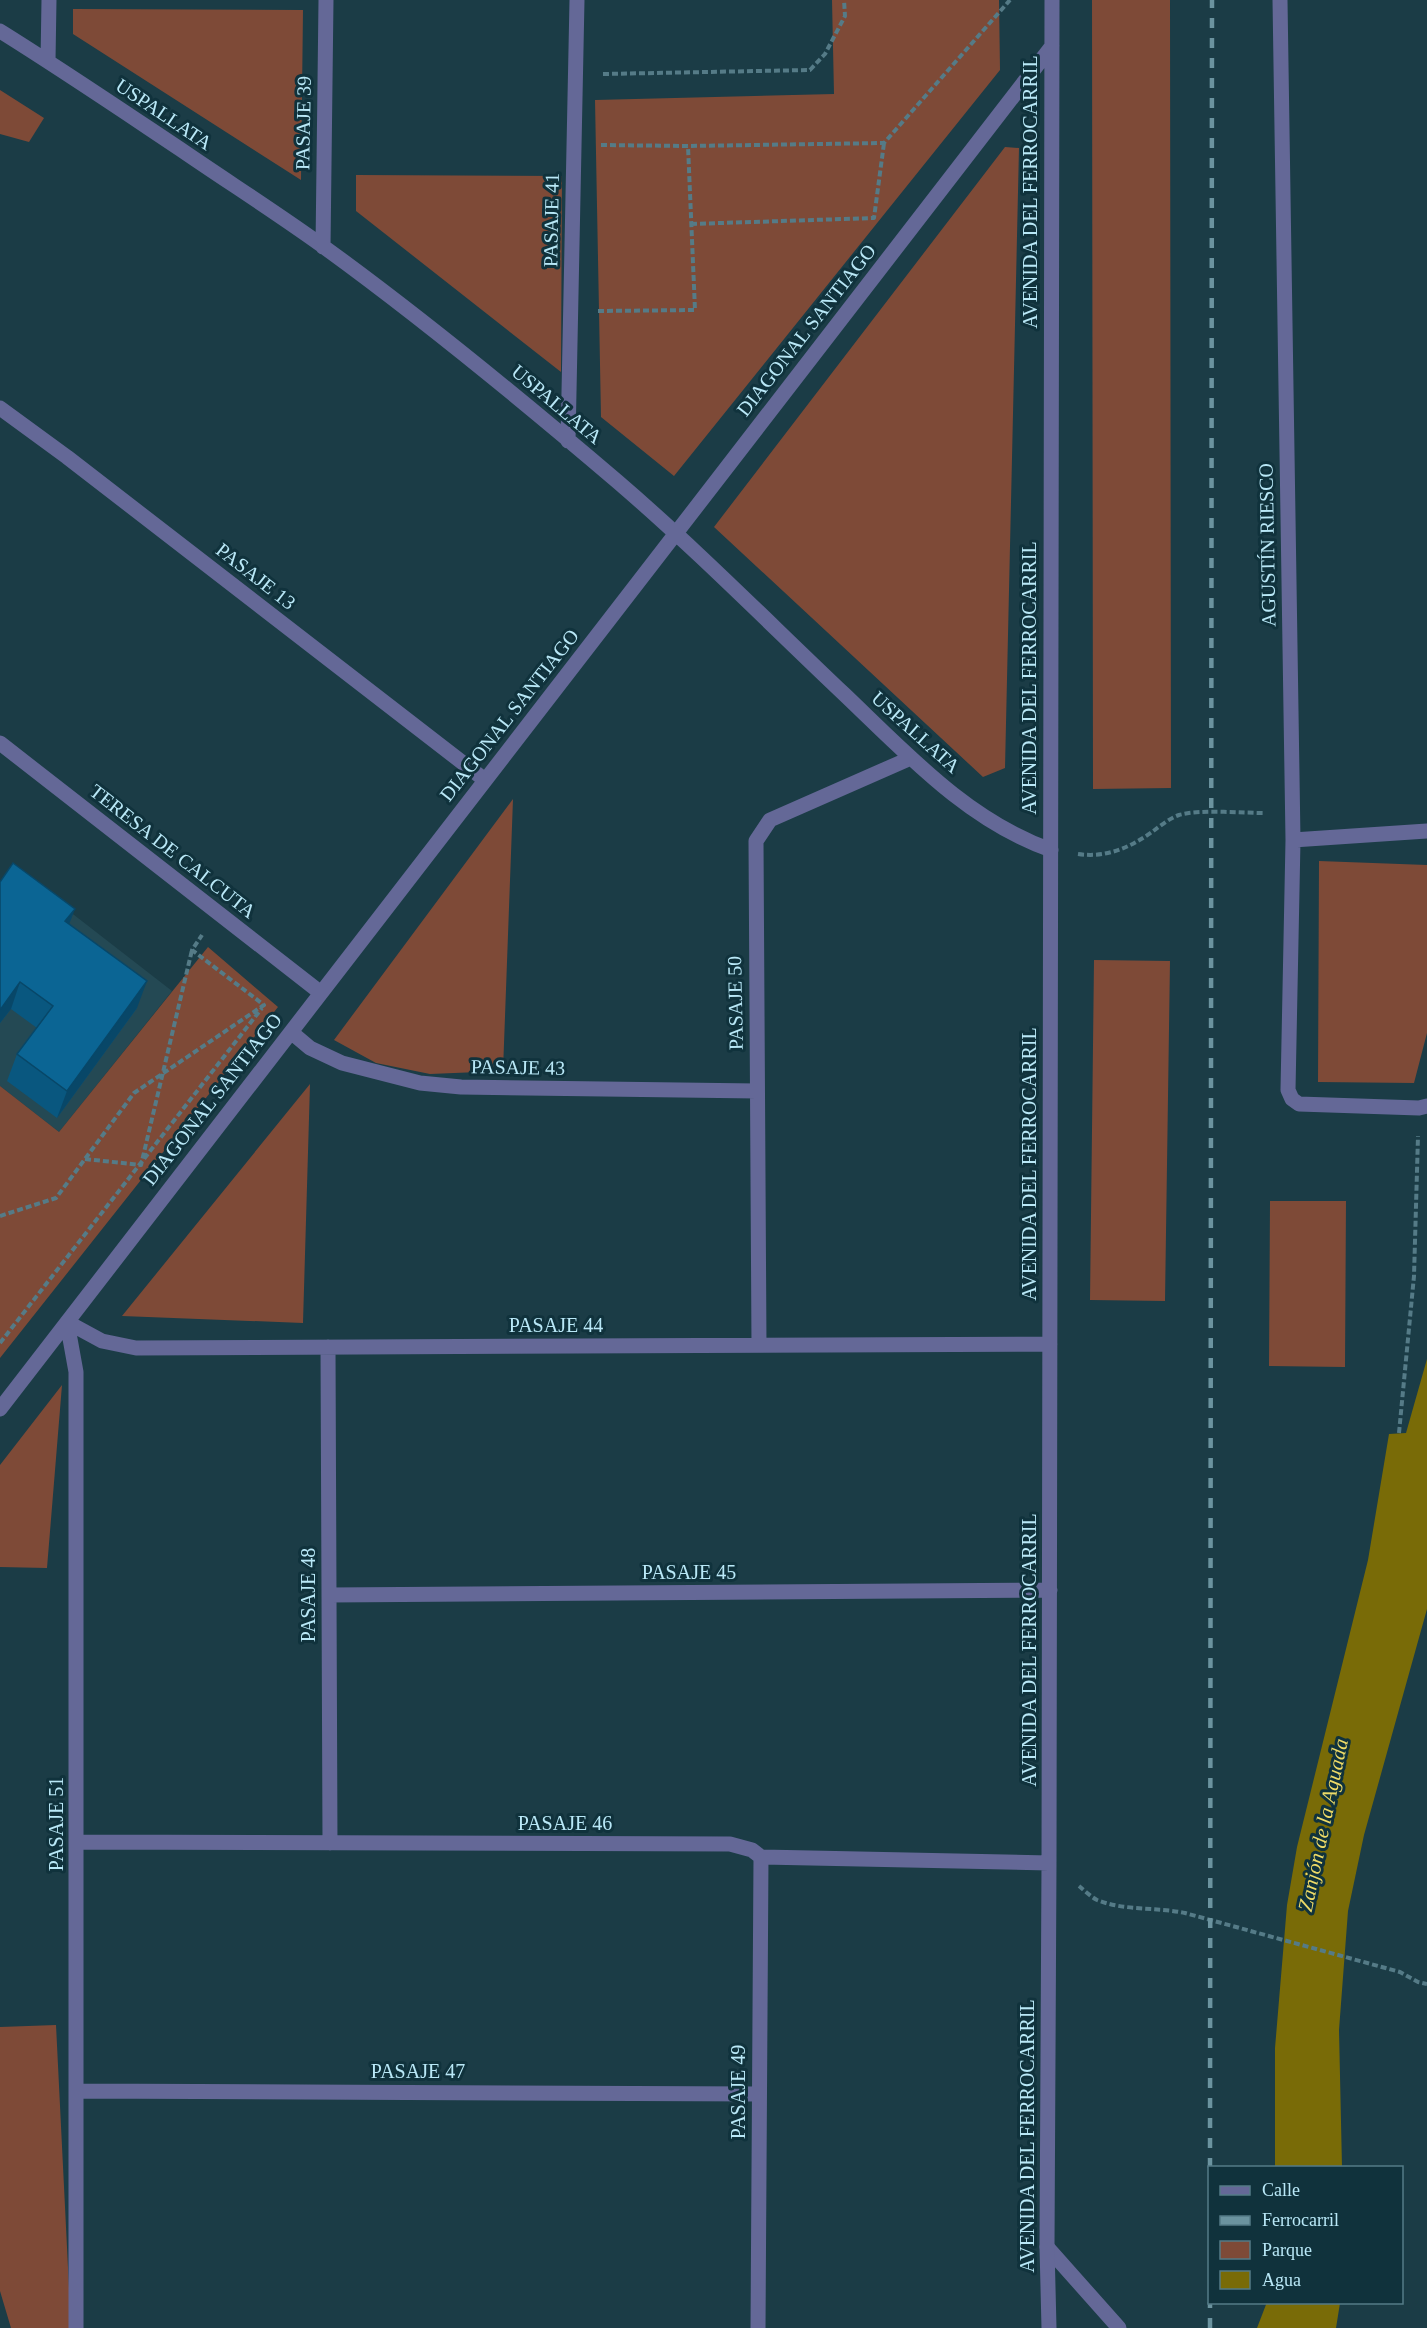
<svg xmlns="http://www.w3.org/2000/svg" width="1427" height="2328" font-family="Georgia,serif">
	<rect width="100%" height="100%" fill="#1b3c46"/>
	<path fill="#244954" d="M20 873 172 991 59 1132 0 1086V899Z"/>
	<path fill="#7e4a37" d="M832 0H999L1000 70 674 476 601 417 595 100 834 94Z
		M1092 0H1170L1171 788 1093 789Z
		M73 9 303 10 301 180 73 34Z
		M0 90 44 118 29 142 0 134Z
		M1005 147 1019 148 1005 768 983 777 714 527Z
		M356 175 562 176 561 372 356 211Z
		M513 799 503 1071 430 1074 376 1063 334 1040Z
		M1319 861 1427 865V1033L1414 1083 1318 1082Z
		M208 947 278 1007 0 1358V1086L59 1132Z
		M1094 960 1170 961 1165 1301 1090 1300Z
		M310 1084 303 1323 122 1316Z
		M1270 1201H1346L1345 1367 1269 1366Z
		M62 1385 47 1568 0 1567V1465Z
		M56 2025 71 2328H11L0 2291V2027Z"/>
	<path fill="#796b07" d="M1427 1359V1609L1364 1835 1348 1911 1339 2030 1342 2167H1275V2048L1287 1905 1297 1847 1368 1560 1389 1434 1406 1433Z
		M1267 2302 1340 2303 1336 2328H1257Z"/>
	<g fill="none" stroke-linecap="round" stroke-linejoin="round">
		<path stroke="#557b87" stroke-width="4" stroke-dasharray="6 3" stroke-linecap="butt" d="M603 74 810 70 825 54 845 16 844 0
			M601 145 688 146 884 143 1010 0
			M691 224 874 218 884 143
			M598 311 695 310 688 146
			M1078 854C1106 858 1129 848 1152 832 1160 826 1170 818 1179 815 1201 809 1240 813 1264 813
			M85 1159 141 1165 192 950
			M0 1216 56 1198 134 1093 264 1005 192 950 202 935
			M0 1343 262 1008
			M1399 1433 1414 1276 1418 1136
			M1079 1886C1084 1890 1091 1897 1097 1900 1124 1911 1157 1907 1185 1913L1400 1972 1418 1982 1427 1984"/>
		<path stroke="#646897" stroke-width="15" d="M1047 2247 1119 2328"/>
		<path stroke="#646897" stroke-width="15" d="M1280 0 1293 840 1288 1090 1292 1099 1299 1104 1419 1108 1427 1106
			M0 31C61 69 120 109 180 149 228 182 277 213 324 247 426 321 523 401 618 482 696 549 769 623 844 694 906 753 968 821 1051 850
			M48 61 49 0
			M323 247 326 0
			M0 408 67 457 485 780
			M568 441 577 0
			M0 743 321 993
			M1293 840 1427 831
			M291 1032 310 1048 342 1063 420 1083 461 1087 757 1091
			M67 1322 76 1372V2328
			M67 1322 102 1341 136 1348 1050 1344
			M759 1345 756 841 770 820 911 758
			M328 1347 330 1843
			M0 1409 1052 46
			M329 1595 1050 1590
			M77 1842 730 1844 752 1850 761 1857 1049 1863
			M77 2091 759 2094
			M758 2328 761 1857
			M1049 2328 1047 2247 1049 1863 1052 0"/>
		<path stroke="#6b939f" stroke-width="4.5" stroke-dasharray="10 10" stroke-linecap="butt" d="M1210 2168 1212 0
			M1210 2328V2302"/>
	</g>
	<path fill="#09577f" d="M0 882 69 924 137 1008 57 1118 7 1081 17 1054 37 1028 11 1009 0 1023Z"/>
	<path fill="#084768" d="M75 909 65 935V921Z
		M147 981 137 1008 57 1118 67 1091Z
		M20 982 11 1009 0 1023V1010Z"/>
	<path fill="#0b6594" stroke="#084768" stroke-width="1.5" d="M13 863 75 909 65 921 147 981 67 1091 17 1054 53 1006 20 982 0 1010V882Z"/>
	<g text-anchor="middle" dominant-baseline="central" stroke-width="6" stroke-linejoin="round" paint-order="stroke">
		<g font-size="20" fill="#b9e8f7" stroke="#10323c">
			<text transform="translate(164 114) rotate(34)">USPALLATA</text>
			<text transform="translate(303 123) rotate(-89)">PASAJE 39</text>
			<text transform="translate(1030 192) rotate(-90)">AVENIDA DEL FERROCARRIL</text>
			<text transform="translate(551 220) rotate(-89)">PASAJE 41</text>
			<text transform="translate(806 330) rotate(-52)">DIAGONAL SANTIAGO</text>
			<text transform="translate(557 404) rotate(40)">USPALLATA</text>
			<text transform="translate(1267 545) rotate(-91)">AGUSTÍN RIESCO</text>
			<text transform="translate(256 576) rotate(38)">PASAJE 13</text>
			<text transform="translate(1029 678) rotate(-90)">AVENIDA DEL FERROCARRIL</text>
			<text transform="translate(509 715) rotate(-52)">DIAGONAL SANTIAGO</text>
			<text transform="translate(916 732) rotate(42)">USPALLATA</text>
			<text transform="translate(173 851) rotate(38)">TERESA DE CALCUTA</text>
			<text transform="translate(735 1003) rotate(-91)">PASAJE 50</text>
			<text transform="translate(518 1067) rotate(1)">PASAJE 43</text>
			<text transform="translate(212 1099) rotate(-52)">DIAGONAL SANTIAGO</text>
			<text transform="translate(1029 1164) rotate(-90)">AVENIDA DEL FERROCARRIL</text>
			<text x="556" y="1325">PASAJE 44</text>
			<text x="689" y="1572">PASAJE 45</text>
			<text transform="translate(308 1595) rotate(-90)">PASAJE 48</text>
			<text transform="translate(1029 1650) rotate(-90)">AVENIDA DEL FERROCARRIL</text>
			<text x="565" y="1823">PASAJE 46</text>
			<text transform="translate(56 1824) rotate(-90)">PASAJE 51</text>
			<text x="418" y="2071">PASAJE 47</text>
			<text transform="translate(738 2092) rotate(-90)">PASAJE 49</text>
			<text transform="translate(1027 2136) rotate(-90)">AVENIDA DEL FERROCARRIL</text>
		</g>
		<g font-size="21" font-style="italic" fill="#edda67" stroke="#10323c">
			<text transform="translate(1323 1825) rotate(-78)">Zanjón de la Aguada</text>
		</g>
	</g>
	<rect x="1208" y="2166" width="195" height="138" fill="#10323c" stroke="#547b87" stroke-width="1.5"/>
	<rect x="1220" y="2186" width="30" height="9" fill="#646897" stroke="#547b87" stroke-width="1.5"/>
	<text x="1262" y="2196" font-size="18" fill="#b9e8f7">Calle</text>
	<rect x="1220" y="2216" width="30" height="9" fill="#6b939f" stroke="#547b87" stroke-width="1.5"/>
	<text x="1262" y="2226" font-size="18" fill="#b9e8f7">Ferrocarril</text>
	<rect x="1220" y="2241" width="30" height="18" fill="#7e4a37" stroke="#547b87" stroke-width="1.5"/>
	<text x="1262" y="2256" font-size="18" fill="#b9e8f7">Parque</text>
	<rect x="1220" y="2271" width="30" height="18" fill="#796b07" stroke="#547b87" stroke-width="1.5"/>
	<text x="1262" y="2286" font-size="18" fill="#b9e8f7">Agua</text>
</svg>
